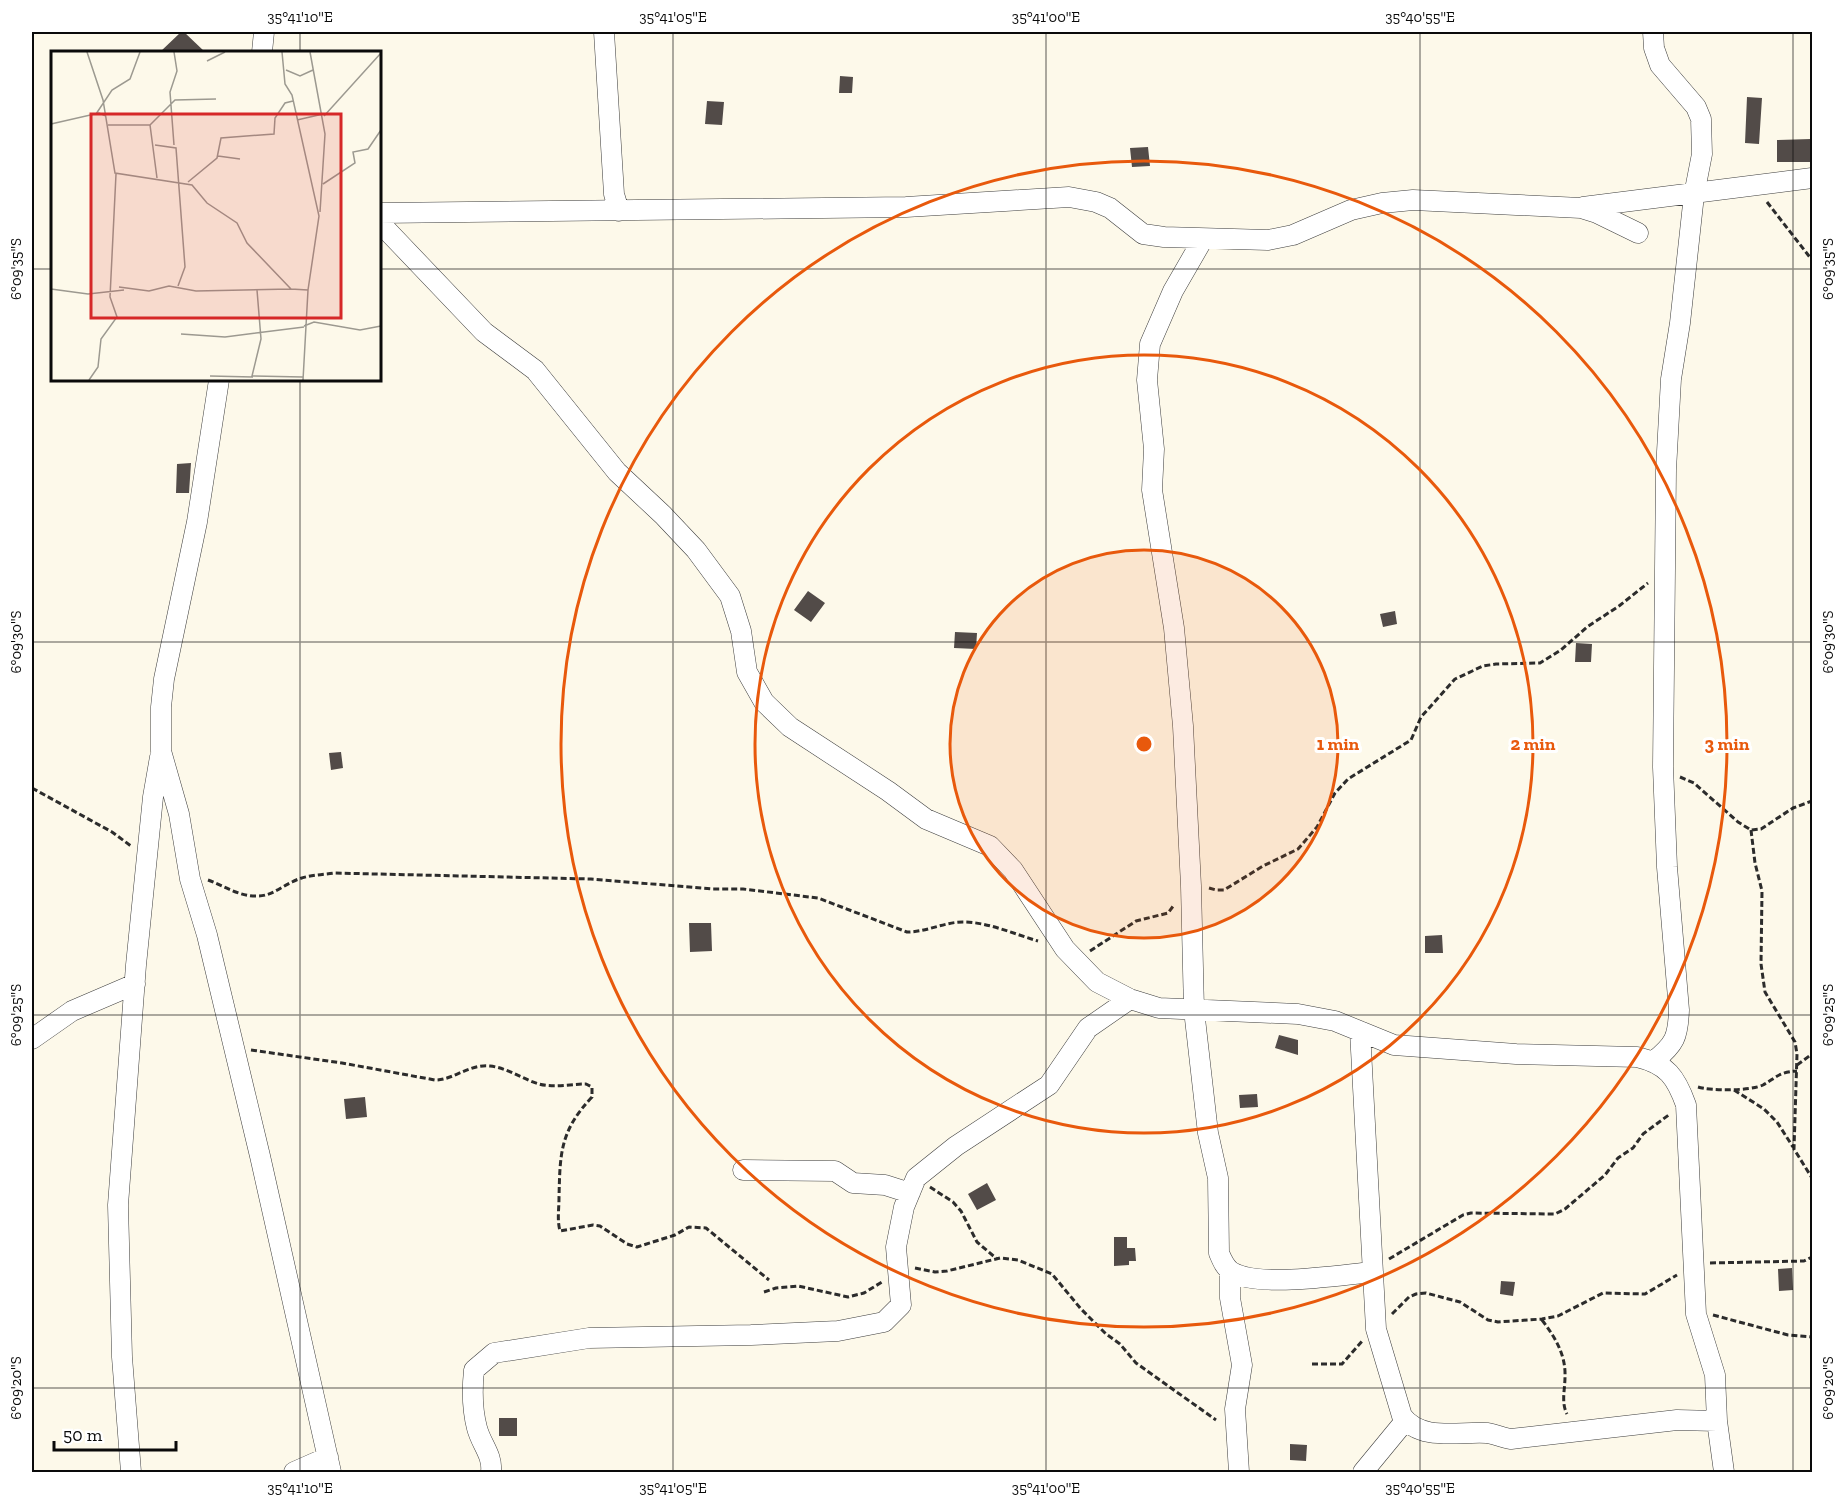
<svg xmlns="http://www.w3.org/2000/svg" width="1844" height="1504" font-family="'Zilla Slab',serif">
	<rect width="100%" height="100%" fill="#fdf9ea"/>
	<path fill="#524b48" d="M181 32H184L205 52H160Z
		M840 76 853 77 852 93H839Z
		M1747 97 1762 98 1759 144 1745 143Z
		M707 101 724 102 722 125 705 124Z
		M1811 139 1812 162H1777V140Z
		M1148 147 1150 166 1132 167 1130 148Z
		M191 463 189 493H176L177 464Z
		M808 591 825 603 811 622 794 610Z
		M1395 611 1397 624 1383 627 1380 614Z
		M955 632 977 633 976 649 954 648Z
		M1576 643 1592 644 1591 662H1575Z
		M341 752 343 768 331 770 329 753Z
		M689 923H711L712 951 690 952Z
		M1442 935 1443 953H1425V936Z
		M1279 1035 1298 1040V1055L1275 1048Z
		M1257 1094 1258 1107 1240 1108 1239 1095Z
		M365 1097 367 1117 346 1119 344 1099Z
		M987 1183 996 1200 977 1210 968 1194Z
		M1114 1237H1127V1248H1135L1136 1261H1129V1265L1114 1266Z
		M1792 1268 1793 1290 1779 1291 1778 1269Z
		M1501 1281 1515 1282 1513 1296 1500 1294Z
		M499 1418H517V1436H499Z
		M1290 1444 1307 1445 1306 1461 1290 1460Z"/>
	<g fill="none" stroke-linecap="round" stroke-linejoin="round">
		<g stroke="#3d3d3d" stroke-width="21">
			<path id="minor" d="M604 32 614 194 619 211
				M1653 32 1654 48 1660 65 1696 107 1701 119 1702 154 1694 195 1680 323 1671 379 1666 470 1663 767 1667 867 1679 1010C1678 1037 1675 1044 1654 1061
				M262 52 264 32
				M1583 207 1812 178
				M380 213 906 207 1069 197 1096 202 1110 208 1143 234 1164 237 1268 240 1293 235 1351 210 1382 203 1413 200 1581 208 1597 213 1638 233
				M380 223 484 332 535 370 617 472 663 515 696 550 730 596 741 631 747 672 764 702 790 727 888 791 926 819 990 846 1013 870 1065 949 1097 982 1130 999 1159 1008 1298 1014 1335 1021 1394 1045 1516 1054 1637 1057C1667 1064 1676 1077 1686 1105L1696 1314 1715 1375 1717 1421 1724 1472
				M1203 239 1173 291 1150 344 1147 380 1154 449 1152 490 1174 628 1183 726 1191 886 1194 1010 1208 1133 1218 1178 1219 1253C1222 1260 1225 1268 1232 1272 1259 1288 1339 1275 1373 1272
				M219 380 197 522 164 679 161 707V751L179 814 190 879 207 935 260 1156 331 1472
				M1360 1031 1376 1329 1402 1416C1421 1442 1460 1431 1487 1433 1495 1434 1503 1438 1511 1439L1677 1420 1717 1421
				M32 1039 72 1011 135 984
				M743 1170 835 1171 853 1183 885 1185 910 1193
				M1230 1272V1298L1242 1365 1235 1409 1239 1472
				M131 1472 122 1357 118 1205 136 965 153 797 160 757
				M294 1472 328 1457
				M491 1472C493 1455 481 1444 477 1428 472 1409 472 1389 474 1370L494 1353 589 1338 751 1335 838 1331 884 1322 901 1305 896 1247 904 1207 916 1178 956 1146 1049 1085 1088 1028 1130 999
				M1363 1472 1405 1421"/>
		</g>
		<path stroke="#2c2c2c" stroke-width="3" stroke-dasharray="6 3" stroke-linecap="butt" d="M1767 202 1812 260
			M1680 777 1694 783 1738 822 1751 830 1761 829 1793 808 1812 801
			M32 788 112 832 131 846
			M1751 830 1755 863 1762 891 1761 964 1765 992 1795 1042 1797 1054 1794 1149 1812 1178
			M208 880C224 886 240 897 258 896 271 896 281 887 292 882 305 875 320 875 334 873L591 879 713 889H743L818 898 907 932C927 932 944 922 963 922 988 922 1014 934 1038 941
			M1209 888 1216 890H1224L1263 866 1298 849 1317 827 1335 793 1348 779 1411 740 1421 717 1455 679 1483 666 1496 664 1540 663 1561 650 1587 627 1619 606 1648 583
			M1090 951 1136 921 1168 913 1174 905
			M251 1050 342 1063 435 1080C454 1080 468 1064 490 1066 508 1068 522 1079 539 1084 554 1088 571 1084 586 1084L592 1087V1097C560 1131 560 1153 559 1198 559 1209 557 1220 560 1231L593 1225 600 1226 627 1244 637 1247 675 1235 689 1227 706 1228 769 1280
			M1797 1065 1812 1054
			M1698 1087C1711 1091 1751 1091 1763 1085 1777 1077 1779 1072 1797 1071
			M1734 1090 1764 1109 1777 1122 1793 1147
			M930 1187 953 1202 961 1211 977 1242 997 1259
			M1389 1259 1463 1215 1471 1213 1555 1214 1565 1209 1605 1175 1618 1158 1633 1148 1643 1134 1670 1114
			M1710 1263 1804 1261 1812 1257
			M915 1268 935 1272 947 1271 1000 1258 1018 1260 1052 1274 1081 1309 1106 1334 1120 1344 1136 1363 1216 1420
			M764 1292 776 1288 798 1286 848 1297 864 1293 882 1282
			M1392 1314 1409 1297 1416 1294 1426 1293 1460 1302 1488 1320 1498 1322 1542 1319 1558 1316 1603 1293 1645 1294 1677 1275
			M1713 1315 1788 1335 1812 1337
			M1542 1320C1555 1337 1566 1355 1565 1377 1565 1389 1561 1403 1567 1414
			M1312 1364H1342L1363 1340"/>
		<use href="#minor" stroke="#fff" stroke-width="20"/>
	</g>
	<path fill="none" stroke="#0a0a0a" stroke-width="1.5" stroke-opacity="0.45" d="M300 32V52M673 32V1472M1046 32V1472M1420 32V1472M1793 32V1472M32 269H52M380 269H1812M300 380V1472M32 642H1812M32 1015H1812M32 1388H1812"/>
	<circle cx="1144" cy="744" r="194" fill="#e8590c" fill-opacity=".12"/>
	<g fill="none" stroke="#e8590c" stroke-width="3">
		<circle cx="1144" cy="744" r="194"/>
		<circle cx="1144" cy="744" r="389"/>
		<circle cx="1144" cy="744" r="583"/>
	</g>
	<g transform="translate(51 51)">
		<rect width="330" height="330" fill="#fdf9ea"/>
		<path fill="none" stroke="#9c9990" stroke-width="1.5" d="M36 1 52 49 64 122 141 134 156 152 186 172 196 192 240 238 257 239M231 1 234 33 241 44 268 165 257 239 252 329M259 1 274 83 269 161M156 10 174 1M235 19 249 25 262 19M45 63 61 39 79 28 89 1M273 65 330 2M246 69 272 63M0 73 48 62 55 65M57 74H99L106 127M99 74 124 49 165 48M104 94 125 97 134 216 127 235M123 94 119 41 126 20 123 1M167 105 189 108M137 131 166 107 170 87 223 83 224 67 234 52 242 50M272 133 304 112 302 101 317 98 330 79M68 236 98 240 118 235 145 240 240 238M0 238 37 243 73 239M206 239 210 288 201 325 252 326M253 275 263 271 309 279 330 275M130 283 174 286 253 276M159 325 202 326M38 329 47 316 50 288 66 266 59 246 65 123"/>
		<path fill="#d62828" fill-opacity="0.15" stroke="#d62828" stroke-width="3" d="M40 63H290V267H40Z"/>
		<rect width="330" height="330" fill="none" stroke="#0a0a0a" stroke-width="3"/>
	</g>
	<circle cx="1144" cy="744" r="9" fill="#e8590c" stroke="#fff" stroke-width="3"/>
	<g font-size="18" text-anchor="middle" font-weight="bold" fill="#e8590c" stroke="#fff" stroke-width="6" stroke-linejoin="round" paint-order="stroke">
		<text x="1338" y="750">1 min</text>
		<text x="1533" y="750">2 min</text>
		<text x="1727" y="750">3 min</text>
	</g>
	<rect width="1844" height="1504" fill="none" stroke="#ffffff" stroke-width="66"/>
	<path d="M54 1441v9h122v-9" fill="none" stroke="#0a0a0a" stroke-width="3"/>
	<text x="63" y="1441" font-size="18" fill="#0a0a0a" stroke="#ffffff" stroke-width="4.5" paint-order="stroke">50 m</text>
	<rect x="33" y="33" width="1778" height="1438" fill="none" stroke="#0a0a0a" stroke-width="2"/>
	<g font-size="15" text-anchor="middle" fill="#0a0a0a">
		<text x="300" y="22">35°41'10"E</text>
		<text x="673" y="22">35°41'05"E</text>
		<text x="1046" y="22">35°41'00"E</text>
		<text x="1420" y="22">35°40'55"E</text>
		<text transform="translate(1828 269) rotate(-90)" y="5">6°09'35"S</text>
		<text transform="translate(16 269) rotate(-90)" y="5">6°09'35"S</text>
		<text transform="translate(1828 642) rotate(-90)" y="5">6°09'30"S</text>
		<text transform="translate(16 642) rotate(-90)" y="5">6°09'30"S</text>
		<text transform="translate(1828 1015) rotate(-90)" y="5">6°09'25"S</text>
		<text transform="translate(16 1015) rotate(-90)" y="5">6°09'25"S</text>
		<text transform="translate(1828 1388) rotate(-90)" y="5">6°09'20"S</text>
		<text transform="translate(16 1388) rotate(-90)" y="5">6°09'20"S</text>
		<text x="300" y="1493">35°41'10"E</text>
		<text x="673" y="1493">35°41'05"E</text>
		<text x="1046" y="1493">35°41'00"E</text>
		<text x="1420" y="1493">35°40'55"E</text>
	</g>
</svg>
